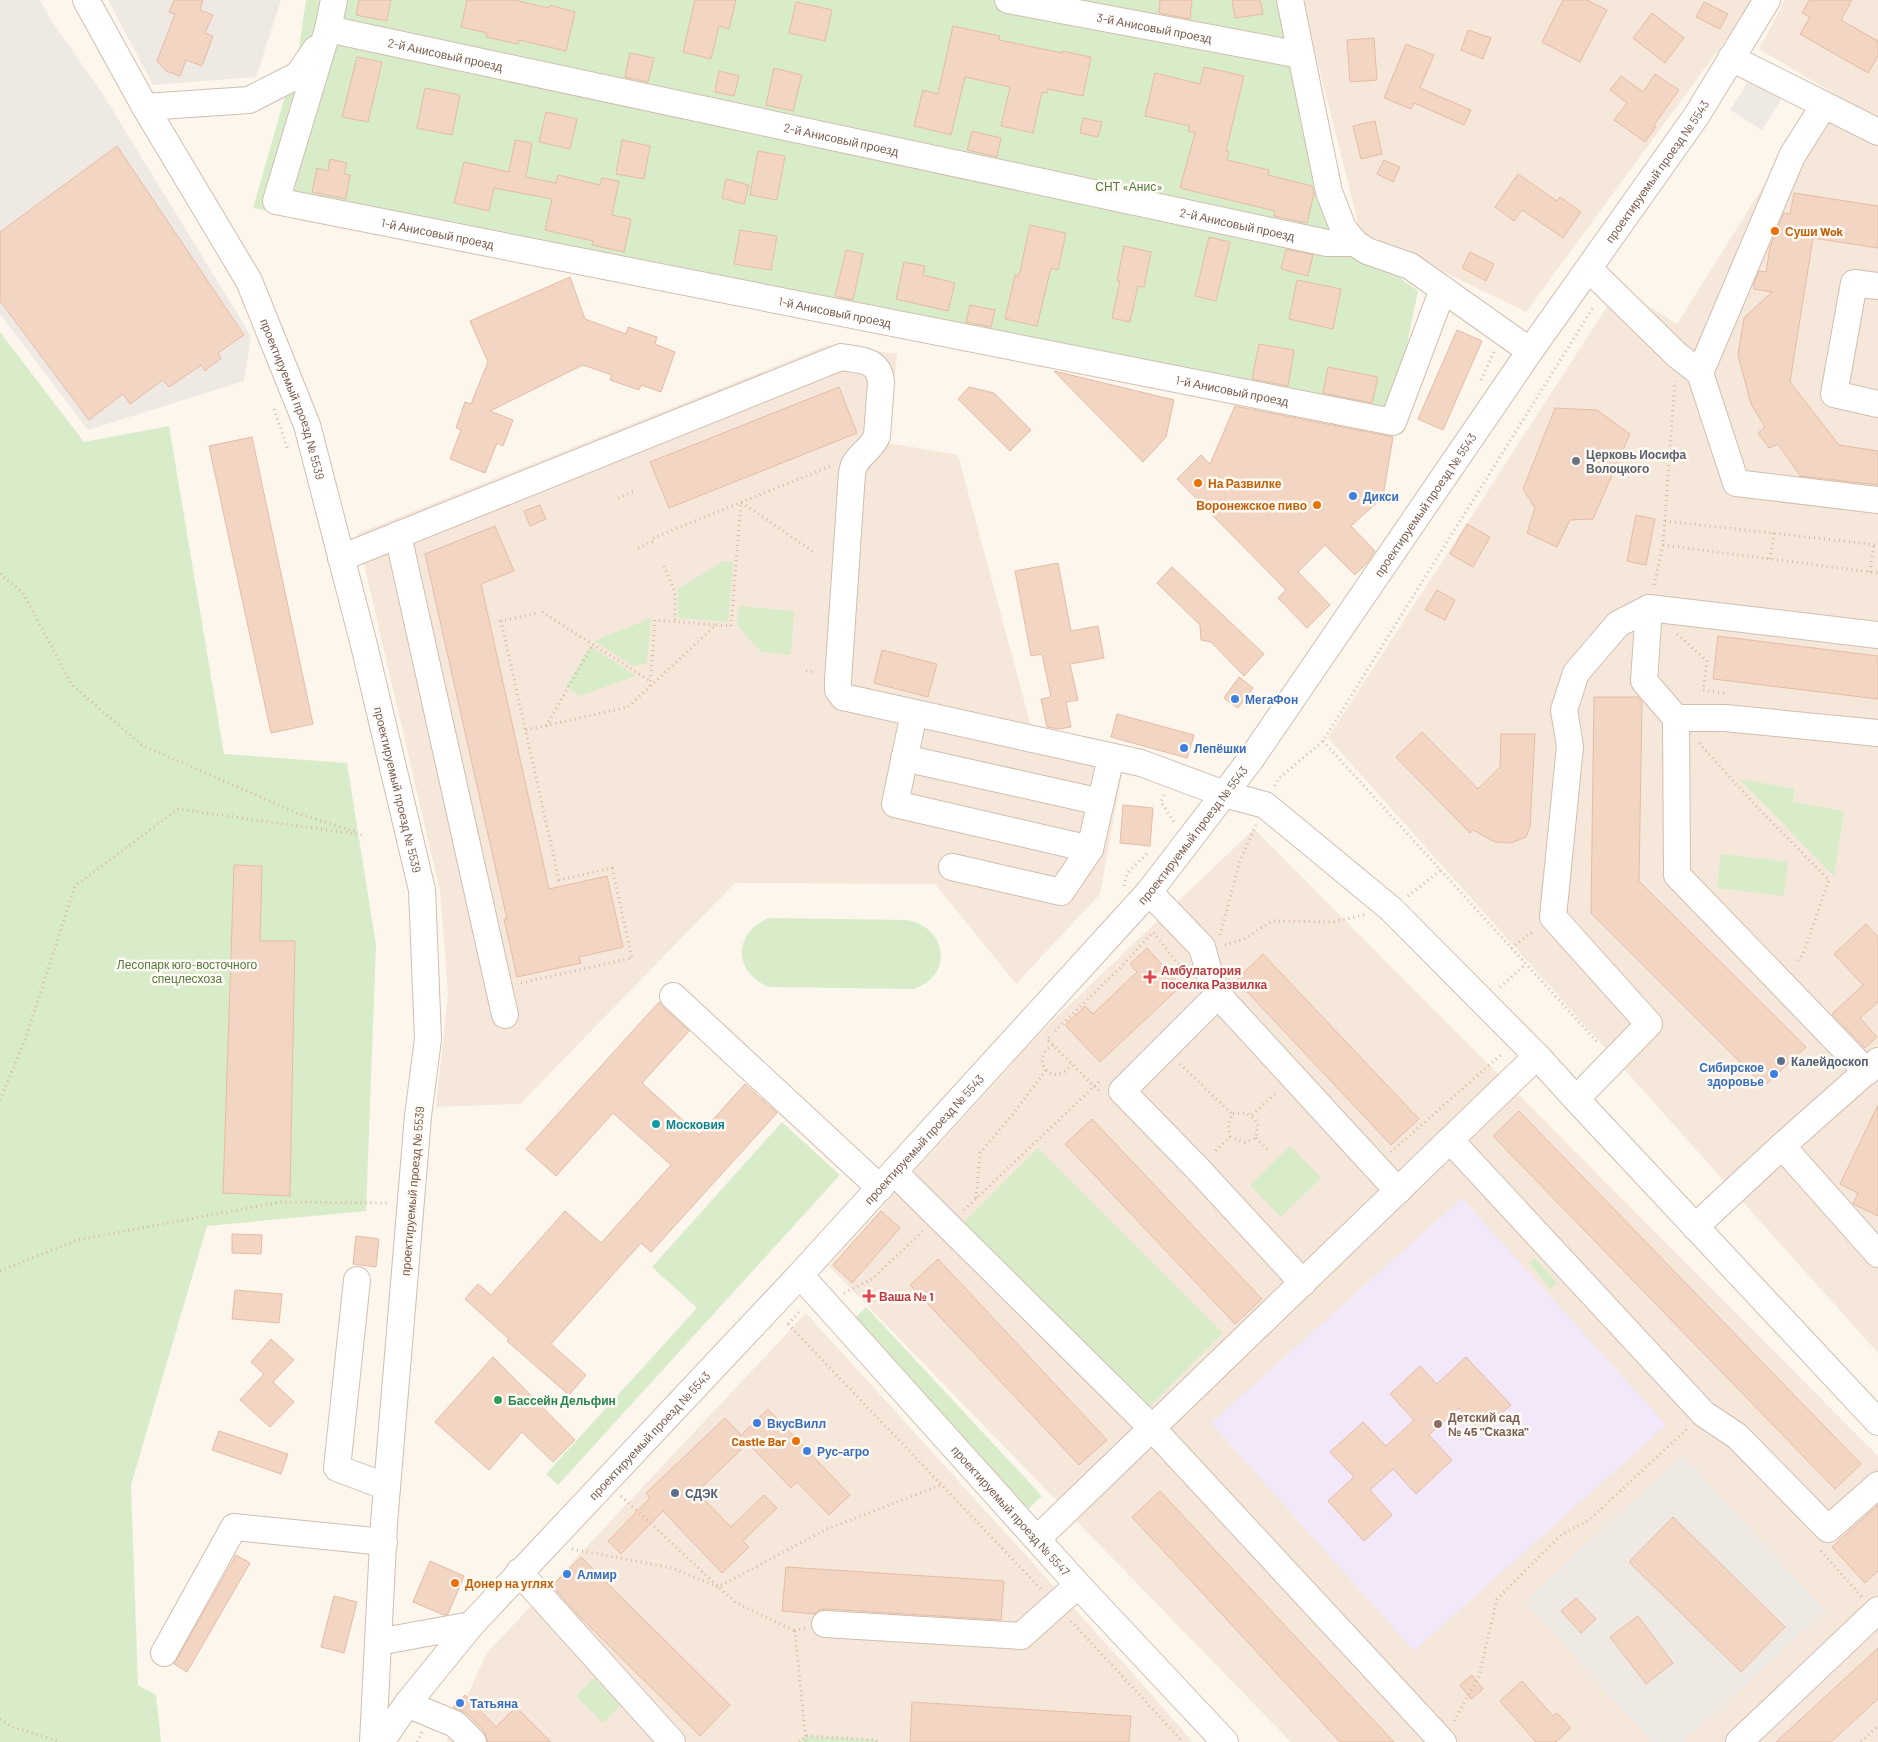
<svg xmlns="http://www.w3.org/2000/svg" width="1878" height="1742" font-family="Barlow,sans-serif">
	<rect width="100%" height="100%" fill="#fdf6ec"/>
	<path fill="#f5e8da" d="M1302 0H1755L1526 312 1360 231Z
		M1785 0H1878V120L1759 49Z
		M1813 107 1878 141V1353L1328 738 1619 288 1677 324Z
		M828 345 897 354 888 443 958 455 1032 730 1126 751 1100 894 1016 984 935 884 735 883 520 1104 436 1107 448 995 440 891 357 534Z
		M1254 829 1878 1456V1742H1291L829 1266 1041 1032Z
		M806 1313 1129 1669 1193 1742H447L486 1654Z"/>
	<path fill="#efe9e4" d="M0 0H40L51 20 104 96 251 336 244 381 88 430 0 314Z
		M108 0H281L256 77 153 85Z
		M1755 71 1787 91 1762 130 1730 110Z
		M1683 1455 1826 1611 1683 1742H1652L1524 1601Z"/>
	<path fill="#f3e8fa" d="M1462 1198 1666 1425 1414 1651 1211 1423Z"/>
	<path fill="#d8ecc9" d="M306 0H1280L1324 206 1376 260 1418 291 1390 426 253 208 299 47Z
		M0 332 84 442 169 426 224 754 347 763 376 945 366 1211 207 1226 131 1485 138 1685 156 1695 161 1742H0Z
		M723 561 733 562 728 622 678 618V589Z
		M739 606 794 611 791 655 761 652 737 625Z
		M651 618 647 664 633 666 594 641Z
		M590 646 636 676 580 696 566 687Z
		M1739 779 1795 789 1792 802 1844 811 1834 876Z
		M1721 854 1788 862 1784 896 1717 888Z
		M768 918 907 920C947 927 954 976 914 989L768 987C733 971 733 934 768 918Z
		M782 1122 840 1175 558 1485 546 1474 697 1308 652 1267Z
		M1290 1146 1321 1178 1281 1217 1250 1185Z
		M1038 1148 1223 1333 1145 1412 960 1226Z
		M1535 1258 1557 1283 1551 1289 1529 1263Z
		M866 1307 1042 1496 1024 1513 848 1325Z
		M594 1678 621 1705 603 1723 576 1696Z
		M806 1736 876 1740 878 1742H799Z"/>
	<path fill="#f3d5c3" stroke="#e6bba3" d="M174 0H203L200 10 213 15 205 33 213 36 202 66 186 60 180 76 166 71 157 61 175 14 169 12Z
		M359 0H391L387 21 356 15Z
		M467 0H514L549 8 550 5 575 12 566 51 519 40 518 44 486 37 487 33 461 27Z
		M695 0H736L729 29 719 26 711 59 683 52Z
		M1160 0H1192L1190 19 1159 13Z
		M1232 0H1260L1263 14 1235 18Z
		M1563 0H1587L1607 10 1580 62 1542 42Z
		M1809 0H1852L1841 20 1878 41V56L1868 73 1800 34 1810 17 1802 13Z
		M796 2 832 10 825 41 789 33Z
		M1704 2 1728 14 1720 29 1696 17Z
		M1652 13 1684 38 1665 63 1633 38Z
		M953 26 1000 36 999 40 1062 53V51L1091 57 1083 96 1048 89 1047 93 1042 92 1033 133 1001 126 1010 87 965 77 951 135 914 126 923 90 938 94Z
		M1468 30 1491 38 1483 59 1461 50Z
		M1374 38 1377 80 1350 82 1347 40Z
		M1406 44 1434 55 1420 88 1471 110 1464 125 1414 103 1411 109 1384 98Z
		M630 53 654 58 648 82 625 77Z
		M357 57 382 62 368 122 342 117Z
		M1204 67 1244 76 1226 151 1229 152 1227 160 1269 170 1268 175 1312 186 1314 194 1307 223 1274 216 1275 211 1180 188 1195 133 1188 131 1190 126 1145 116 1155 73 1200 84Z
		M774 68 802 75 793 111 766 105Z
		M719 71 739 76 734 96 715 92Z
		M1655 74 1679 90 1654 125 1656 127 1645 142 1614 120 1627 103 1610 90 1621 76 1643 92Z
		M425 88 460 95 452 135 417 128Z
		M546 112 577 119 570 149 539 142Z
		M1083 118 1102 122 1098 137 1080 133Z
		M1375 121 1382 154 1361 159 1353 126Z
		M972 131 1001 138 997 157 967 150Z
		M515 140 532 143 526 177 556 183 558 175 600 185 602 178 619 181 612 215 631 219 624 252 592 245 593 241 545 230 552 199 494 188 489 211 454 203 464 162 509 172Z
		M622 140 650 146 644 179 616 174Z
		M117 146 244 335 218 353 221 358 205 371 201 365 169 387 163 380 130 404 123 394 89 420 0 301V232Z
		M758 151 785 156 777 200 750 195Z
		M330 159 347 163 344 174 350 175 346 199 312 192 317 168 328 171Z
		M1384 160 1400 167 1393 182 1377 174Z
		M1518 174 1557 201 1560 197 1581 212 1563 238 1522 210 1514 221 1495 207Z
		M726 179 749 185 744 204 722 198Z
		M1794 193 1878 206V248L1813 238 1790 382 1839 445 1878 451V485L1800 476 1778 444 1769 448 1758 433 1765 427 1751 404 1738 355 1744 318 1772 292 1754 289V283L1759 271 1766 272 1770 247 1784 213 1790 214Z
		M1030 225 1066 233 1058 270 1051 268 1037 326 1005 319 1015 275 1019 276Z
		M740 230 777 236 771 270 734 264Z
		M1209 237 1230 242 1216 301 1195 296Z
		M1124 246 1151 252 1144 287 1138 286 1130 322 1112 318 1120 281H1117Z
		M1286 249 1313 255 1308 276 1281 269Z
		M846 250 863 254 853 300 835 296Z
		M1470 252 1494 264 1486 281 1462 268Z
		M904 262 925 266 923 275 955 283 948 311 896 299Z
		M570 277 585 319 626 334 628 327 657 337 655 344 675 352 661 392 641 385 639 390 610 380 612 375 583 365 490 411 513 420 503 446 497 443 485 473 450 459 461 430 456 428 465 402 471 404 488 362 470 321Z
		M1297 280 1341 289 1333 329 1289 319Z
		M970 305 995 310 991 327 966 322Z
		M1457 330 1482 341 1443 430 1418 419Z
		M1259 344 1294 350 1288 386 1252 379Z
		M1328 367 1378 377 1372 403 1323 393Z
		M1054 371 1174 400 1166 437 1143 462Z
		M839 387 857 433 669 508 650 462Z
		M969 387 994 393 1031 430 1010 451 958 399Z
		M1235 406 1393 437 1383 497 1351 526 1375 551 1367 563 1355 575 1325 545 1298 572 1330 605 1307 628 1278 598 1286 590 1177 479 1201 455 1210 464Z
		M1555 408 1597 410 1630 434 1593 519 1570 520 1557 547 1527 533 1535 508 1523 489Z
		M252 437 313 724 271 733 209 446Z
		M540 505 546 519 530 526 524 511Z
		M1636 515 1655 519 1646 565 1627 561Z
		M1467 524 1490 537 1473 567 1450 554Z
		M495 526 514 571 481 584 549 889 607 876 623 947 579 957 581 963 517 977 504 919H507L425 554Z
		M1058 563 1071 631 1098 626 1104 658 1070 664 1078 700 1066 702 1071 727 1059 729 1047 727 1041 699 1051 697 1042 654 1031 656 1015 571Z
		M1172 567 1264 654 1244 676 1211 642 1201 640 1200 625 1157 583Z
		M1437 590 1455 600 1445 620 1425 610Z
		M1718 636 1878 656V699L1713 679Z
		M882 650 937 664 928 697 874 683Z
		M1239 677 1253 688 1238 708 1224 698Z
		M1594 697H1638L1642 702 1639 881 1806 1047 1764 1086 1591 913Z
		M1117 714 1194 735 1187 758 1111 737Z
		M1422 732 1478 789 1500 767 1501 734H1535L1530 827 1526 837 1511 843 1495 842 1473 830 1470 833 1396 757Z
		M1123 805 1153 808 1150 846 1120 843Z
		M234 865 262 866 260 941H295L290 1196 223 1193Z
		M1866 924 1878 937V1002L1860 1018 1877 1037 1865 1048 1832 1014 1863 985 1834 954Z
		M1147 948 1181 986 1100 1062 1065 1025 1085 1006 1093 1014 1137 972 1130 964Z
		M1263 954 1419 1119 1391 1145 1236 980Z
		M659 1002 663 1007 689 1031 642 1083 699 1135 745 1084 777 1113 651 1252 641 1243 551 1344 586 1375 569 1395 507 1341 509 1339 465 1299 478 1284 491 1295 565 1211 601 1243 671 1165 613 1113 556 1176 526 1149Z
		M1878 1105V1216L1853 1204 1858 1193 1840 1184Z
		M1519 1111 1861 1464 1835 1489 1493 1136Z
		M1092 1119 1262 1299 1235 1324 1065 1144Z
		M881 1211 900 1228 852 1283 833 1265Z
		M232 1234 262 1235 261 1254 232 1253Z
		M356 1236 379 1239 376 1267 353 1264Z
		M938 1259 1107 1440 1079 1465 910 1285Z
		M235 1290 282 1294 279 1323 232 1319Z
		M271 1339 294 1360 273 1382 294 1402 270 1427 240 1400 264 1374 251 1362Z
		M493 1357 575 1440 553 1462 522 1432 489 1470 435 1422Z
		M1466 1357 1511 1405 1481 1432 1459 1408 1429 1435 1452 1460 1416 1494 1393 1469 1370 1490 1392 1515 1364 1541 1328 1501 1354 1477 1330 1452 1363 1422 1386 1446 1414 1420 1390 1394 1420 1366 1437 1384Z
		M768 1409 850 1495 829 1515 797 1482 791 1488 745 1440 748 1443 697 1492 731 1527 764 1495 777 1508 743 1541 749 1547 722 1573 663 1511 621 1554 608 1541 650 1498 646 1493 725 1418 741 1435Z
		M219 1431 288 1454 281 1474 212 1450Z
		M1160 1491 1305 1647 1394 1742H1340L1132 1517Z
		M1878 1505V1571L1865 1583 1832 1547Z
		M1673 1517 1785 1627 1741 1672 1629 1562Z
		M236 1555 250 1563 187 1672 174 1664Z
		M581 1557 730 1705 700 1736 578 1615 552 1586Z
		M430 1561 464 1576 448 1614 444 1615 413 1602Z
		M786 1567 1004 1581 1001 1620 826 1609 819 1610 815 1614 782 1611Z
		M334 1596 357 1602 344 1653 321 1647Z
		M1576 1598 1596 1619 1581 1633 1561 1611Z
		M1638 1616 1673 1663 1646 1684 1610 1637Z
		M1878 1648V1699L1831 1742H1776Z
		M1472 1675 1483 1689 1471 1699 1460 1685Z
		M1522 1681 1553 1716 1557 1713 1571 1728 1556 1742H1536L1500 1701Z
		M465 1695 496 1727 516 1707 551 1742H488L484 1731 466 1713 453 1707Z
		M912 1702 1131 1716 1129 1742H910Z"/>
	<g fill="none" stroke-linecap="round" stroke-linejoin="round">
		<g stroke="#d1beb0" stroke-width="28">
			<g id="minor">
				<path id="s1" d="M86 0 145 107 249 281 307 425 364 645 422 890 428 1039 418 1116 384 1523 373 1742"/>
				<path id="s2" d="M334 0 328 29 276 201 1393 422 1443 289"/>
				<path id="s3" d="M1008 0 1301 55"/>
				<path d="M1290 0 1329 192 1343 228 1355 243 1367 251 1410 266 1530 351"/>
				<path id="s4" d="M328 29 1327 243H1355"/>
				<path d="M1731 58 1878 132"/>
				<path d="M145 107 249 100 298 75 316 49"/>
				<path d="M1589 269 1677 355 1700 373 1736 483 1878 500"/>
				<path d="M1878 286 1854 283 1834 394 1878 404"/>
				<path d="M1700 373 1792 156 1824 105"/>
				<path d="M398 535 505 1015"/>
				<path d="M341 558 841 357C860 360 879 359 881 382L877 436C871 451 854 456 852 473L838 680V690L843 697 1141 763 1224 794 1265 805 1391 909 1537 1056 1576 1099 1878 1422"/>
				<path d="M1649 608 1644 681 1676 718H1725L1878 733"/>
				<path d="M914 713 895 804 1090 849 1111 757"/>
				<path d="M1676 718 1677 875 1867 1072"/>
				<path d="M904 758 1101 802"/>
				<path d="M952 867 1061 892 1090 849"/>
				<path d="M1149 892 1202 947 1210 976 1218 995 1398 1191"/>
				<path d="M1218 995 1122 1091 1197 1168 1303 1283"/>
				<path d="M673 996 880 1188"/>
				<path d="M1878 1061 1782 1146 1878 1254"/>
				<path d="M1576 1099 1649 1024 1553 917 1570 746 1564 710 1576 673 1618 624 1649 608 1878 635"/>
				<path d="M1450 1140 1704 1414 1737 1436 1828 1529 1878 1485"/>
				<path d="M894 1172 1152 1428 1443 1742"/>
				<path d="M1695 1227 1782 1146"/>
				<path id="s5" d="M800 1275 1078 1585 1225 1742"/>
				<path d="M357 1280 337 1468 387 1487"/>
				<path d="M1037 1539 1537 1056"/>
				<path d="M519 1572 672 1742"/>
				<path d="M825 1624 1021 1636 1078 1585"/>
				<path d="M378 1642 471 1625"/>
				<path d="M164 1653 234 1527 384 1542"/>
				<path d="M407 1704 455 1724 473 1742"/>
				<path id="s6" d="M381 1742 407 1704 471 1625 800 1275 1149 892 1251 759 1530 351 1697 115 1767 0"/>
				<path d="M1739 1742 1878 1610"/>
			</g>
		</g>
		<path stroke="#d9b8a5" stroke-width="3" stroke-dasharray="1 4" stroke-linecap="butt" d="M1481 380 1494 352
			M274 409 288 450
			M618 498 635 491
			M1665 521 1878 545
			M653 538 831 466
			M1663 545 1878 573
			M638 548 655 541
			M1770 559 1774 533
			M664 566 675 592V622
			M1870 572 1874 544
			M0 574 23 593 72 685 142 745 297 813 356 832
			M1654 585 1663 545 1675 381
			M542 612 650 681
			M1677 634 1707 661 1703 690 1727 694
			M806 671 816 672
			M650 686 655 620 716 625
			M546 726 593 644
			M526 730 628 707 716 625 731 626 741 502 815 553
			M1323 741 1598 1043
			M1699 743 1755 805 1829 880 1803 954 1795 964
			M1275 786 1278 779 1323 741 1594 306
			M1164 795 1161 802 1174 822
			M1124 886 1127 873 1148 853
			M1408 896 1441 870
			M1220 935 1240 861 1256 825
			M1225 945 1244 939 1272 921 1332 922 1364 915
			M1511 948 1535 930
			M521 983 632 958 612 868 559 880 501 621 538 613
			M1500 987 1526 964
			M1055 1031 1121 967 1153 932 1185 973
			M1049 1037 1047 1039 1101 1093
			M1053 1045C1026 1060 1056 1090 1071 1064
			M1180 1064 1232 1114 1228 1125 1230 1137 1213 1153
			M0 1100 25 1040 75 886 178 809 363 835
			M1252 1115 1277 1092
			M1230 1137 1245 1142 1256 1138 1258 1124C1250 1113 1245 1112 1232 1114
			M1256 1138 1268 1150
			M1391 1152 1503 1053
			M976 1198 980 1153 1013 1114 1046 1070
			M964 1210 1102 1079
			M0 1271 77 1240 281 1202 390 1203
			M844 1293 872 1279 923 1231
			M788 1324 801 1310
			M788 1324 1041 1589
			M621 1496 736 1603 795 1631
			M572 1549 672 1568 718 1587 827 1529 941 1485
			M1821 1551 1862 1597
			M1071 1621 1183 1742
			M805 1628 795 1631 806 1742
			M0 1719 13 1727 61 1742
			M1454 1721 1479 1676 1497 1599 1561 1535 1589 1520 1687 1429
			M417 1742 422 1732
			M799 1742 806 1736 876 1740 878 1742
			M1861 1742 1878 1726"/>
		<use href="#minor" stroke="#fff" stroke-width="26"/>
	</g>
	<g fill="#e8710a" stroke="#fffaf3" stroke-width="2">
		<circle cx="1775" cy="231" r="5"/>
		<circle cx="1198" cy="483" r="5"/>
		<circle cx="1317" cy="505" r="5"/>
		<circle cx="796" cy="1441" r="5"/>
		<circle cx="455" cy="1583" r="5"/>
	</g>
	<circle fill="#6b7280" stroke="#fffaf3" stroke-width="2" cx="1576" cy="461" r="5"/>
	<g fill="#3f7fe0" stroke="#fffaf3" stroke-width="2">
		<circle cx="1353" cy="496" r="5"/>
		<circle cx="1235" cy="699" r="5"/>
		<circle cx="1184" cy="748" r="5"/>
		<circle cx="1774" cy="1074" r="5"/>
		<circle cx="757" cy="1423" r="5"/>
		<circle cx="807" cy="1451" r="5"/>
		<circle cx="567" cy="1574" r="5"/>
		<circle cx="460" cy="1703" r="5"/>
	</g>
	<g fill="#e0444e" stroke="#fffaf3" stroke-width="2">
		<path d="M1147.5 969.5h5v5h5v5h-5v5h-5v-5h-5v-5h5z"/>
		<path d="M866.5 1288.5h5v5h5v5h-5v5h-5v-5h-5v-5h5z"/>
	</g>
	<g fill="#5c6f8a" stroke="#fffaf3" stroke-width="2">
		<circle cx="1781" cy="1061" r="5"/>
		<circle cx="675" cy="1493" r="5"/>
	</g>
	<circle fill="#0f9aa8" stroke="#fffaf3" stroke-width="2" cx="656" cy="1124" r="5"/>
	<circle fill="#2e9e5b" stroke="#fffaf3" stroke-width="2" cx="498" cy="1400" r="5"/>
	<circle fill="#8d6e63" stroke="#fffaf3" stroke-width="2" cx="1438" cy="1424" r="5"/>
	<g text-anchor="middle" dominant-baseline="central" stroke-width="5" stroke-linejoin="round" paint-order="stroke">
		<g font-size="12" fill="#7a5c4d" stroke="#fffaf3">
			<text stroke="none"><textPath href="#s3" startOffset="149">3-й Анисовый проезд</textPath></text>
			<text stroke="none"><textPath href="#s4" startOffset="120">2-й Анисовый проезд</textPath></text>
			<text stroke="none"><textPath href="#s4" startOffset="525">2-й Анисовый проезд</textPath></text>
			<text stroke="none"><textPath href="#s6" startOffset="2028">проектируемый проезд № 5543</textPath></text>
			<text stroke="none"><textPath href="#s4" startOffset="930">2-й Анисовый проезд</textPath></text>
			<text stroke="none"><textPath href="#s2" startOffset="374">1-й Анисовый проезд</textPath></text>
			<text stroke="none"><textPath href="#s2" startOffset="779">1-й Анисовый проезд</textPath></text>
			<text stroke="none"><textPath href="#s2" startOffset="1184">1-й Анисовый проезд</textPath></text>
			<text stroke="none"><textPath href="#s1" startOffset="451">проектируемый проезд № 5539</textPath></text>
			<text stroke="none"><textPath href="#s6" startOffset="1622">проектируемый проезд № 5543</textPath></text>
			<text stroke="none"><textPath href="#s1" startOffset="856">проектируемый проезд № 5539</textPath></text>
			<text stroke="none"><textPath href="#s6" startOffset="1218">проектируемый проезд № 5543</textPath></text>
			<text stroke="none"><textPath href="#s6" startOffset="812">проектируемый проезд № 5543</textPath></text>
			<text transform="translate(412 1191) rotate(-85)">проектируемый проезд № 5539</text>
			<text stroke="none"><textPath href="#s6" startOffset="408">проектируемый проезд № 5543</textPath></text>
			<text stroke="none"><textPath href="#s5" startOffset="316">проектируемый проезд № 5547</textPath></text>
		</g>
		<g font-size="12" fill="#537a41" stroke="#fffaf3">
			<text x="1129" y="186">СНТ «Анис»</text>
			<text x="187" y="964">Лесопарк юго-восточного<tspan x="187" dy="14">спецлесхоза</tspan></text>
		</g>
		<g font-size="12" font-weight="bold" fill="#c56008" stroke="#fffaf3" text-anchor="start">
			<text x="1785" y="231">Суши Wok</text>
			<text x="1208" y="483">На Развилке</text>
			<text x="1307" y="505" text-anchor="end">Воронежское пиво</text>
			<text x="786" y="1441" text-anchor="end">Castle Bar</text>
			<text x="465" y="1583">Донер на углях</text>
		</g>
		<g font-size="12" font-weight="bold" fill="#5b616d" stroke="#fffaf3" text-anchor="start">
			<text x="1586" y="454">Церковь Иосифа<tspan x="1586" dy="14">Волоцкого</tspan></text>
		</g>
		<g font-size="12" font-weight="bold" fill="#366cbe" stroke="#fffaf3" text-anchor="start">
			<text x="1363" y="496">Дикси</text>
			<text x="1245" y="699">МегаФон</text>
			<text x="1194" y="748">Лепёшки</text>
			<text x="1764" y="1067" text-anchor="end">Сибирское<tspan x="1764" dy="14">здоровье</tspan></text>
			<text x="767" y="1423">ВкусВилл</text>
			<text x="817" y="1451">Рус-агро</text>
			<text x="577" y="1574">Алмир</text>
			<text x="470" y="1703">Татьяна</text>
		</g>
		<g font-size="12" font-weight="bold" fill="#be3a42" stroke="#fffaf3" text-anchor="start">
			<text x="1161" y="970">Амбулатория<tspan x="1161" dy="14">поселка Развилка</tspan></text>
			<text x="879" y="1296">Ваша № 1</text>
		</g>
		<g font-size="12" font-weight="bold" fill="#4e5e75" stroke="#fffaf3" text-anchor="start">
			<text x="1791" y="1061">Калейдоскоп</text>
			<text x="685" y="1493">СДЭК</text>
		</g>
		<g font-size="12" font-weight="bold" fill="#0d838f" stroke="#fffaf3" text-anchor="start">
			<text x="666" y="1124">Московия</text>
		</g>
		<g font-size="12" font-weight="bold" fill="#27864d" stroke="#fffaf3" text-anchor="start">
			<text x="508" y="1400">Бассейн Дельфин</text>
		</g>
		<g font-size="12" font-weight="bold" fill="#785e54" stroke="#fffaf3" text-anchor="start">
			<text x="1448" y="1417">Детский сад<tspan x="1448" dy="14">№ 45 "Сказка"</tspan></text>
		</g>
	</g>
</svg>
